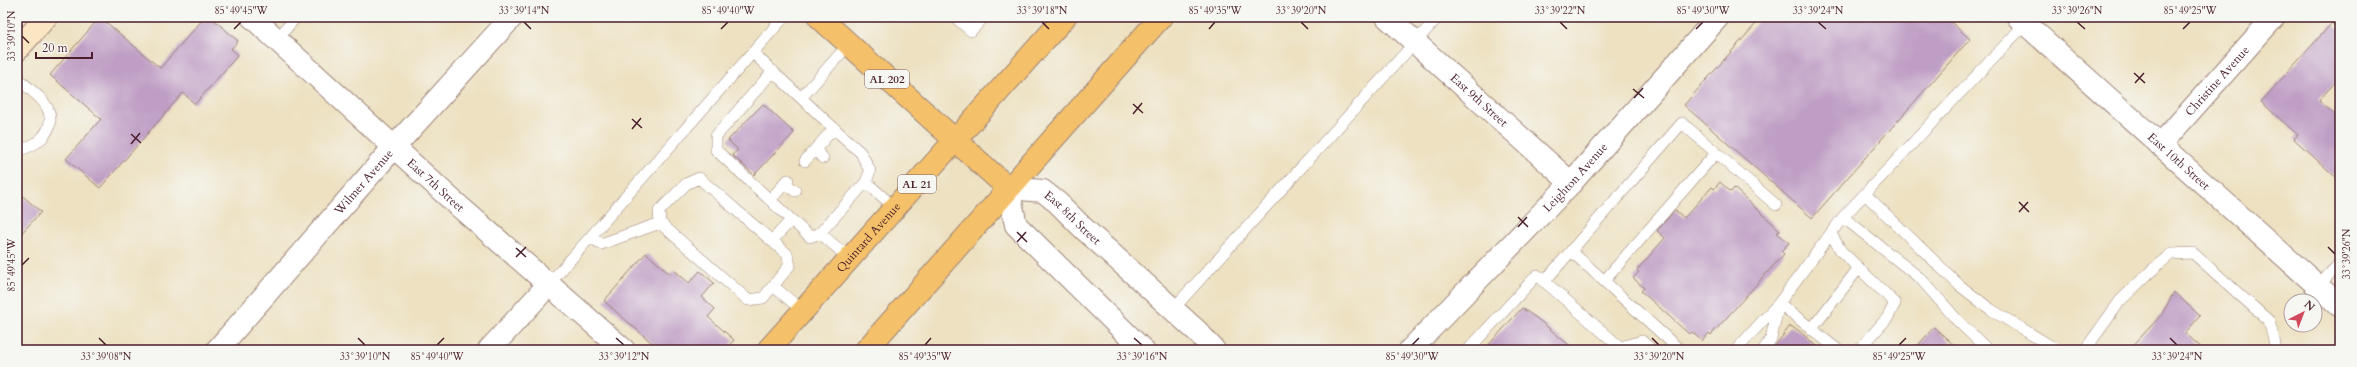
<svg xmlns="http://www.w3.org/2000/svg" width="2357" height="367" font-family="Cardo,serif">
	<rect width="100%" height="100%" fill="#f6f6f2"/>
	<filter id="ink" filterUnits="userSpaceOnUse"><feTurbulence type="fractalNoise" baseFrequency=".025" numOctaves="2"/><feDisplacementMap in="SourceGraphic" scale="8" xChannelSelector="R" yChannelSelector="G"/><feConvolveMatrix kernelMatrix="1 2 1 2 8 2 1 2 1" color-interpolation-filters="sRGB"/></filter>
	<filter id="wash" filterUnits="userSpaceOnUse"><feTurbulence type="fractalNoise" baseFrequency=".012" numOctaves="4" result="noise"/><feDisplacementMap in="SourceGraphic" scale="16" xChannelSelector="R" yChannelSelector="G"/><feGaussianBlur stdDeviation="0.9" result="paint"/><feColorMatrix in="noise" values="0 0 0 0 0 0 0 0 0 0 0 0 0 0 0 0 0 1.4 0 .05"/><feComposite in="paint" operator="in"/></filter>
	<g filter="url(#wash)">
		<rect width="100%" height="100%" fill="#ede1c1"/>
		<g id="blocks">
			<path fill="#bf9ec5" d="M100 17 160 68 205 17H211L238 41 231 49 238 55 195 104 183 93 100 188 66 159 101 119 50 75Z
				M1762 17H1945L1970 39 1812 218 1684 105Z
				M2332 23 2340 31V77L2319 100 2340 120V181L2294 139 2298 135 2261 102Z
				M763 104 794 133 754 175 732 155 738 150 728 140Z
				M1720 182 1731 192 1734 188 1780 230 1777 233 1789 243 1781 251 1784 254 1711 335 1709 333 1702 341 1692 332 1689 334 1641 291 1644 288 1633 278 1639 272 1637 270 1665 238 1657 231 1675 210 1684 218 1712 187 1714 189Z
				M17 191 41 212 17 238Z
				M646 253 670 274 674 270 689 283 700 271 714 283 702 297 715 309 708 317 734 340 725 350H660L604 301Z
				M2174 292 2200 316 2185 333 2204 350H2129L2162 314Z
				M1522 308 1539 320 1575 350H1484Z
				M1790 326 1798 330 1821 350H1772Z
				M1934 327 1959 350H1914Z"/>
		</g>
	</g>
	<g filter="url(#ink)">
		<use href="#blocks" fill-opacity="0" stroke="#9c8076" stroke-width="1"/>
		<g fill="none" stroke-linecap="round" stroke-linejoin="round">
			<g stroke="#9c8076" stroke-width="12">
				<path id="service" d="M955 17 971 31 984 17
					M277 39 296 17
					M753 53 801 98 849 44
					M773 71 716 136V150L810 237 820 233
					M17 78C27 87 45 99 49 112 55 133 34 148 17 150
					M801 98 861 153 870 171 866 182
					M815 150 823 158
					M805 161 834 128
					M784 183 795 191
					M1865 194 1959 285 1990 309 2057 350
					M770 200 788 180
					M1843 217 1921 279 1958 321 1988 350
					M1831 234 1841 251 1895 303 1888 317 1859 350
					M591 237 601 244 660 223
					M772 241 791 220
					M1571 251 1680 350
					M850 259 820 233 866 182 895 208
					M1604 281 1716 153
					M1544 282 1682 123 1776 205
					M549 284 784 17
					M773 286 763 298 748 300 660 223 659 211 686 184 699 178 787 254 790 265 773 286 802 310
					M2318 286 2340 263
					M1173 309 1438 17
					M1811 330 1858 269
					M1468 350 1537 275 1620 347 1642 341 1652 350
					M1736 350 1779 303 1843 217 2025 24
					M1763 350 1771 339 1779 303 1838 350
					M2085 350 2120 301 2152 270 2171 254 2193 253 2269 321 2275 344 2273 350"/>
			</g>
			<g stroke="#9c8076" stroke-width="24">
				<g id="minor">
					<path id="s1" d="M252 17 453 201 624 350"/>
					<path id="s2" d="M1387 17 1571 183"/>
					<path id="s3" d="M2160 145 2274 17"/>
					<path id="s4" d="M217 350 395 146 512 17"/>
					<path d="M489 350 549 284"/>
				</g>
			</g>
			<g stroke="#9c8076" stroke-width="24">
				<g id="tertiary">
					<path id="s5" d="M2018 17 2340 306"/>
					<path id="s6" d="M1143 350 1016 225 1008 188 1043 191 1058 203 1083 228 1198 332 1214 350"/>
					<path id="s7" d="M1410 350 1571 183 1718 17"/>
				</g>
			</g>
			<g stroke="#9c8076" stroke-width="24">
				<path id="secondary" d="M17 50 46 17"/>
			</g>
			<g stroke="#9c8076" stroke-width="24">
				<path id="primary" d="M819 17 1008 188"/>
			</g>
			<g stroke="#9c8076" stroke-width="24">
				<g id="trunk">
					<path id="s8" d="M768 350 1065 17"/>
					<path d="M866 350 1161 17"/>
				</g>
			</g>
			<use href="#service" stroke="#fff" stroke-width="11"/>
			<use href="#minor" stroke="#fff" stroke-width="22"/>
			<use href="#tertiary" stroke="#fff" stroke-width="22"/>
			<use href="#secondary" stroke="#fbe6c4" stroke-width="22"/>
			<use href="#primary" stroke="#f4c16b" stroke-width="22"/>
			<use href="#trunk" stroke="#f4c16b" stroke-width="22"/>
		</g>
	</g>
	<path fill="none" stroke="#4a1f2b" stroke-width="1.5" d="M524 22 531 29M1042 22 1049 29M1301 22 1308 29M1560 22 1567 29M1818 22 1826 29M2077 22 2085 29M234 29 241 22M721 29 728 22M1209 29 1215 22M1696 29 1703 22M2183 29 2190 22M22 36 29 43M2134 73 2145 83M2135 83 2144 73M1633 89 1644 98M1634 98 1643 88M1133 104 1143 113M1133 114 1142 103M632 119 642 128M632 129 641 118M131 134 141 143M131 144 140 133M2019 202 2029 212M2019 212 2028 202M1518 217 1528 227M1518 227 1527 217M1017 232 1027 242M1017 242 1026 232M2328 247 2335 254M516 248 526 257M516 257 526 247M22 265 29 258M99 338 106 345M358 338 365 345M616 338 624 345M1134 338 1142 345M1652 338 1659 345M2170 338 2177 345M437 345 444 338M925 345 931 338M1412 345 1419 338M1899 345 1906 338"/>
	<g text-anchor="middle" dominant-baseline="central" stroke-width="3.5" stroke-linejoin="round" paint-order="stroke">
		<g fill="#f6f6f2" stroke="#7e6067" stroke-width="1">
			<rect x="865" y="70" width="44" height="18" rx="3"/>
			<rect x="898" y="175" width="38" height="18" rx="3"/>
		</g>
		<g font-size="11" font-weight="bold" fill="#4a1f2b">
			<text x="887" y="79">AL 202</text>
			<text x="917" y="184">AL 21</text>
		</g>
		<g font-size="12" fill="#4a1f2b" stroke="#f6f6f2">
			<text stroke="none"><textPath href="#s3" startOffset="86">Christine Avenue</textPath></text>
			<text stroke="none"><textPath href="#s2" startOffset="124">East 9th Street</textPath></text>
			<text stroke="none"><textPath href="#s5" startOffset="216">East 10th Street</textPath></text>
			<text stroke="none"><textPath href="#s7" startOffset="239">Leighton Avenue</textPath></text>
			<text stroke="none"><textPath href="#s4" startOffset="223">Wilmer Avenue</textPath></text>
			<text stroke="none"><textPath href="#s1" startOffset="249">East 7th Street</textPath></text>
			<text stroke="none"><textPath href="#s6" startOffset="291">East 8th Street</textPath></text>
			<text stroke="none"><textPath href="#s8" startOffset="151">Quintard Avenue</textPath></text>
		</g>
	</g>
	<rect width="2357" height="367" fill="none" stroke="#f6f6f2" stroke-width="44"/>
	<g transform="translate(2303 313) rotate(42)"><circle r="19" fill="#f6f6f2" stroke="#b1a0a2"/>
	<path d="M0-3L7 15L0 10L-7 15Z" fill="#d1495b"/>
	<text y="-6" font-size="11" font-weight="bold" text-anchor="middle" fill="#4a1f2b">N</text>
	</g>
	<path d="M36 52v6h56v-6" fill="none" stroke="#4a1f2b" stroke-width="2"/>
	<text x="42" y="52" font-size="12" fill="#4a1f2b" stroke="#f6f6f2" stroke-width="3" paint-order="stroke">20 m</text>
	<rect x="22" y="22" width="2313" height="323" fill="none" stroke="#4a1f2b" stroke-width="1.5"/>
	<g font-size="10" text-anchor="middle" fill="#4a1f2b">
		<text x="241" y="14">85°49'45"W</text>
		<text x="524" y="14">33°39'14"N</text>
		<text x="728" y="14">85°49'40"W</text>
		<text x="1042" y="14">33°39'18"N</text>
		<text x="1215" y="14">85°49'35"W</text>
		<text x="1301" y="14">33°39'20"N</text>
		<text x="1560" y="14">33°39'22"N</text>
		<text x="1703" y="14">85°49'30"W</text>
		<text x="1818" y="14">33°39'24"N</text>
		<text x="2077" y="14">33°39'26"N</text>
		<text x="2190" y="14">85°49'25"W</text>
		<text transform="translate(11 36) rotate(-90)" y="4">33°39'10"N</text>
		<text transform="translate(2346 254) rotate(-90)" y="4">33°39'26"N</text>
		<text transform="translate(11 265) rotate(-90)" y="4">85°49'45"W</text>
		<text x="106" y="360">33°39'08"N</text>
		<text x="365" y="360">33°39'10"N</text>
		<text x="437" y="360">85°49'40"W</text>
		<text x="624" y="360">33°39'12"N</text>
		<text x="925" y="360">85°49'35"W</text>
		<text x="1142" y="360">33°39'16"N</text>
		<text x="1412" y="360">85°49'30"W</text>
		<text x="1659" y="360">33°39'20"N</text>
		<text x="1899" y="360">85°49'25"W</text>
		<text x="2177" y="360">33°39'24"N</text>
	</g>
</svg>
